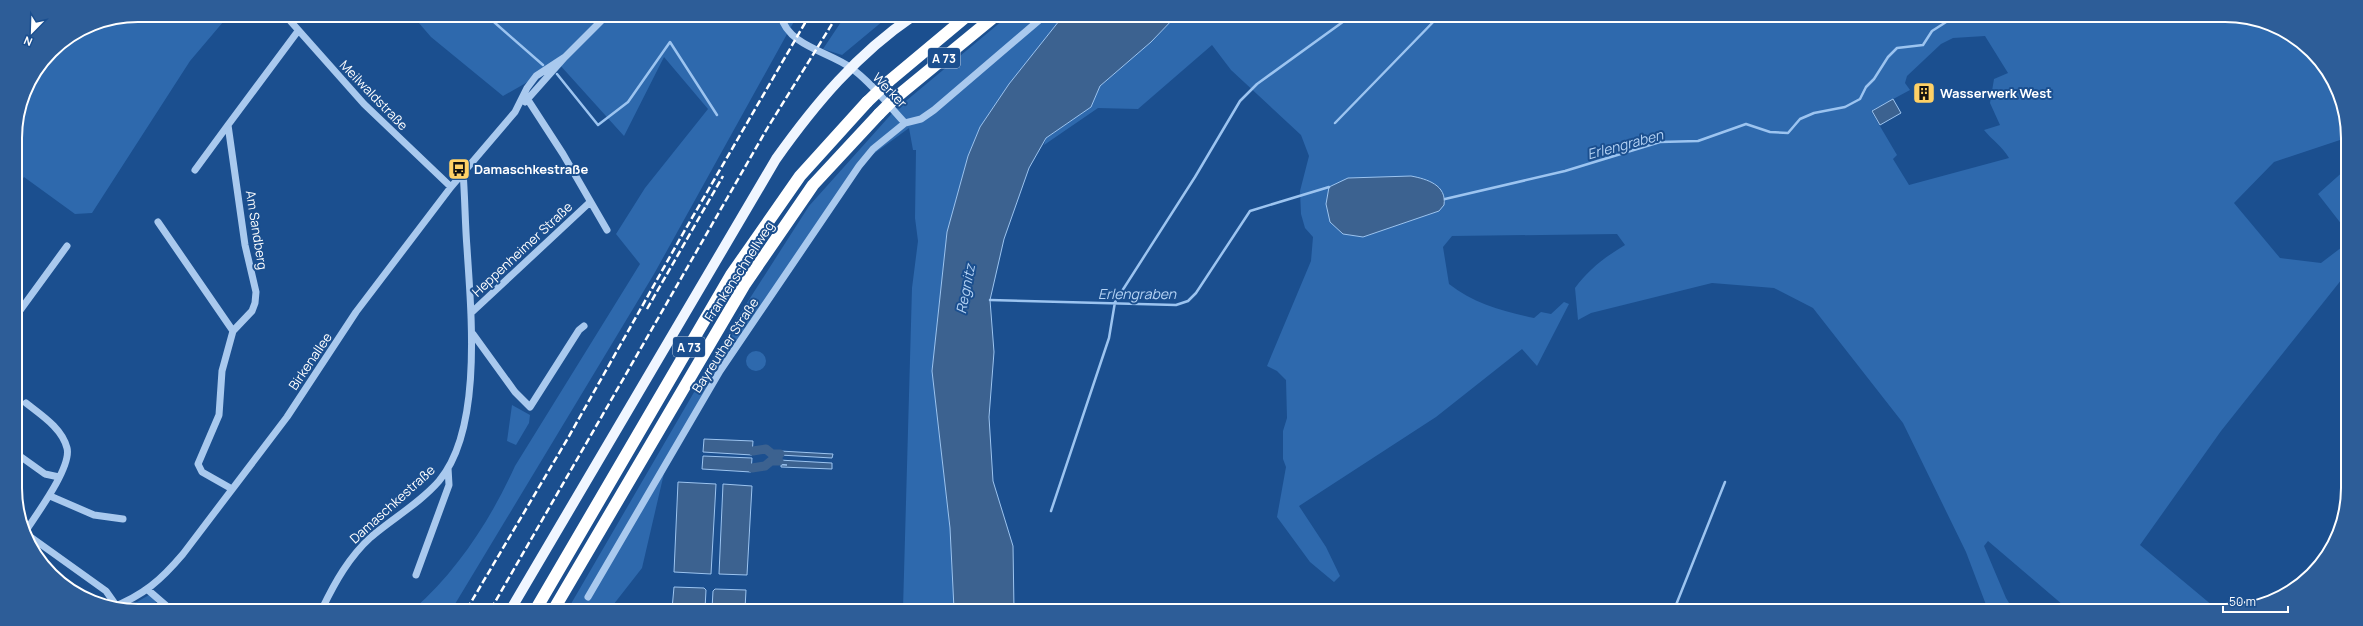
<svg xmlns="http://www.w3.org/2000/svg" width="2363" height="626" font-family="Manrope,sans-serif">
	<rect width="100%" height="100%" fill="#1b4f8f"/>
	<path fill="#2e69ad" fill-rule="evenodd" d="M138 15H229L190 61 92 213 75 214 24 177 16 189 15 131 24 91 51 51 91 24Z
		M412 15 797 16 654 274 452 609H414C458 570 491 519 515 466L640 264 616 234 645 188 708 109 664 57 624 136 559 64 503 96 431 37Z
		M845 16H889L842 55 823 49Z
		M1008 16H1063L1009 84 980 127 968 156 947 232 932 371 950 528 954 609H903L912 288 918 241 915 218 916 150H913L909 128 868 158 721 375 665 469 642 568 610 609H568L736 320 809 206 895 110Z
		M1176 16 2249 17 2286 31 2312 51 2335 84 2346 115V138L2274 162 2234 203 2280 258 2321 263 2346 244V274L2221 431 2140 545 2219 611H2070L1988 541 1984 546 2006 598 2014 611 1988 610 1966 552 1903 423 1813 308 1774 288 1712 283 1591 313 1578 320 1575 288C1589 269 1605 257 1625 245L1617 234 1452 236 1443 247 1449 284C1474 304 1503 311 1534 318L1541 312 1551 314 1564 302 1569 304 1537 366 1522 349 1436 417 1299 506 1326 547 1340 576 1334 582 1310 562 1277 517 1286 467 1283 459V431L1287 418 1286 380 1277 371 1267 366 1311 261 1313 237 1305 228 1301 214 1300 191 1309 156 1301 135 1231 70 1212 45 1138 109 1098 108 1044 145 1046 138 1091 107 1100 86 1151 42ZM1985 36 2008 73 1994 79 1990 103 2000 125 1984 130C1992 140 2002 146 2009 158L1909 185 1893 159 1897 155 1871 111 1910 90 1905 83 1907 76 1941 44 1953 38ZM1348 178H1380L1439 211 1363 237 1343 234Z
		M2346 169V230L2318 194Z
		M746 361a10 10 0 1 1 20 0a10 10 0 1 1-20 0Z
		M512 405 530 415 529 423 516 445 507 441Z
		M149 595 156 600 155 609H125Z"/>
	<path fill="#3c6290" stroke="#9cc4f0" d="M1063 16H1176L1151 42 1100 86 1091 107 1046 138 1029 168 1004 239 990 300 994 352 989 417 993 481 1013 546 1014 610 954 609 950 528 932 371 947 232 968 156 980 127 1009 84Z
		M1893 99 1901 113 1880 125 1872 111Z
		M1411 176C1427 179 1447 185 1444 205L1439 211 1363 237 1343 234 1330 222 1326 204 1329 187 1348 178Z
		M704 439 753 441 752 455 703 452Z
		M780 451 833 454 832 458 780 455Z
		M703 456 752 458 751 472 702 469Z
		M779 460 832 463V469L781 467V465H787L779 464Z
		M678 482 716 484 711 574 674 572Z
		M723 484 752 486 747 575 719 574Z
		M674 587 704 588 706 590 705 609H672Z
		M715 589 746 590 745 609H712L713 591Z"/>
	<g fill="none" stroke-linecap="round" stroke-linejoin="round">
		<path stroke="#9cc4f0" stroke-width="2.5" d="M486 15 543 65
			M557 74 598 125 628 102 670 42 717 115
			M1335 123 1439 16
			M1445 199 1565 171 1660 142 1698 141 1746 124 1770 132 1788 133 1800 119 1814 113 1845 107 1860 99 1866 87 1874 79 1888 57 1897 48 1923 45 1932 31 1954 17
			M990 300 1176 305 1188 301 1196 293 1250 211 1329 187
			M1051 511 1109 338 1115 302 1195 177 1240 101 1257 84 1351 16
			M1674 610 1725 482"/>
		<path stroke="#3c6290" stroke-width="9" d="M753 451 766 449 772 454H780
			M752 468 765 466 771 461H779"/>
		<path stroke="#a9c9ee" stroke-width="7" d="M285 15 364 104 451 187
			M781 16C788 46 830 52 851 68 871 82 888 105 905 123
			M528 100 563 154 607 230
			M525 102 565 57 606 16
			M195 170 228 125
			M158 222 233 331 222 371 219 415 198 464 202 472 232 489
			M471 313 589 203
			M16 316 67 246
			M233 331 252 311 255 303 256 292 245 245 228 125 298 31
			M473 334 515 392 530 407 579 330 584 326
			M17 454 45 474 59 477
			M50 496 94 515 123 519
			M25 532C36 515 72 467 67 448 62 428 41 415 26 403
			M25 533 106 591 118 608
			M416 575 449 485 448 468
			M148 590 170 609
			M588 597 720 371 859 166 873 149 905 123 921 119 934 110 1044 16
			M111 608C144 595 161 580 183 554L287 417 356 312 451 187 515 112 527 88 536 76 565 57
			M322 609C335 582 349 557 371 537 393 518 420 503 439 481 483 429 471 312 467 248 465 223 465 197 463 172"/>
		<path stroke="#f0f6ff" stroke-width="10" d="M511 609 776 159C815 104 857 54 913 16"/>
		<path stroke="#fff" stroke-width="12" d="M888 82 967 16
			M894 99 995 16
			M536 609 731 275 800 176 867 102
			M554 609 745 284 813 185 879 114"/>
		<path stroke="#fff" stroke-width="2.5" stroke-dasharray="7 3" stroke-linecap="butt" d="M647 309 723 176
			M467 609 568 438 681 237 809 16
			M491 609 768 127 837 16"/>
		<path stroke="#fff" stroke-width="12" d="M867 102 888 82
			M879 114 894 99"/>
	</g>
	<defs>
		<g id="building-square" transform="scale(1.15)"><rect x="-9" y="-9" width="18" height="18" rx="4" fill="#ffd166" stroke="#1b4f8f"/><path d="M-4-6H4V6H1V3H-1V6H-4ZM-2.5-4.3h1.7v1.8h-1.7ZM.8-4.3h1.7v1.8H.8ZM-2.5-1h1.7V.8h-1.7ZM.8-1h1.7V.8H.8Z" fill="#111"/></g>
		<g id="bus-square" transform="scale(1.15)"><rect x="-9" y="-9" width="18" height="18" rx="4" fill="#ffd166" stroke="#1b4f8f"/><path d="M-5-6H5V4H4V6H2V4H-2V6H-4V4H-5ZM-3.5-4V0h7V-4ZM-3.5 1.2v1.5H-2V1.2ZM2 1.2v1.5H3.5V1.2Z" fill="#111"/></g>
	</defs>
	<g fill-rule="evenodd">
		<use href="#building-square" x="1924" y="93"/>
		<use href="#bus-square" x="459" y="169"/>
	</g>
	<g text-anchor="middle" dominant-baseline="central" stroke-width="4" stroke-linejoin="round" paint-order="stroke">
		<g fill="#1b4f8f" stroke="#bbcadd" stroke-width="1">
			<rect x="928" y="48" width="32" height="20" rx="3"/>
			<rect x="673" y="337" width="32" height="20" rx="3"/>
		</g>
		<g font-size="12" font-weight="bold" fill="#fff">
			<text x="944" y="58">A 73</text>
			<text x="689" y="347">A 73</text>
		</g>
		<g font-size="13" fill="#fff" stroke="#1b4f8f">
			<text transform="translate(890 90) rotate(46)">Werker</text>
			<text transform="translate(374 95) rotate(46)">Meilwaldstraße</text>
			<text transform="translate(257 230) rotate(81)">Am Sandberg</text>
			<text transform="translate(522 249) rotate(-43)">Heppenheimer Straße</text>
			<text transform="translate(739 271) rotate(-57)">Frankenschnellweg</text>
			<text transform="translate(725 345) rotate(-57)">Bayreuther Straße</text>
			<text transform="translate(310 361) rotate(-56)">Birkenallee</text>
			<text transform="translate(392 504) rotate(-42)">Damaschkestraße</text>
		</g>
		<g font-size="13" font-weight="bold" fill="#fff" stroke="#1b4f8f" text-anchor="start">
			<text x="1940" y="93">Wasserwerk West</text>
			<text x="474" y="169">Damaschkestraße</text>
		</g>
		<g font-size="14" font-style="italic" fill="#b5d3f5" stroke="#1b4f8f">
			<text transform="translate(1625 144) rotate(-15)">Erlengraben</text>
			<text transform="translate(965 289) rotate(-79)">Regnitz</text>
			<text x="1137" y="293">Erlengraben</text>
		</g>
	</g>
	<path d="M0 0H2363V626H0ZM138 22H2225A116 116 0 0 1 2341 138V488A116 116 0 0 1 2225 604H138A116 116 0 0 1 22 488V138A116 116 0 0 1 138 22Z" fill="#2d5d98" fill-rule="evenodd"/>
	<path fill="none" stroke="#fff" stroke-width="2" d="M138 22H2225A116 116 0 0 1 2341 138V488A116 116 0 0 1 2225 604H138A116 116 0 0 1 22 488V138A116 116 0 0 1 138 22Z"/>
	<g transform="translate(32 32) rotate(203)" stroke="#1b4f8f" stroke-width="3" paint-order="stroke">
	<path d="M0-3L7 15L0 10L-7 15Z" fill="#ffffff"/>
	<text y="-6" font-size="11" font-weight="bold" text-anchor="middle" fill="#ffffff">N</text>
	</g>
	<path d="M2223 606v6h65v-6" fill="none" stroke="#ffffff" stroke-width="2"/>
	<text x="2229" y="606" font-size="12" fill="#ffffff" stroke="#1b4f8f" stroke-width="3" paint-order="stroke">50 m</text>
</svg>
